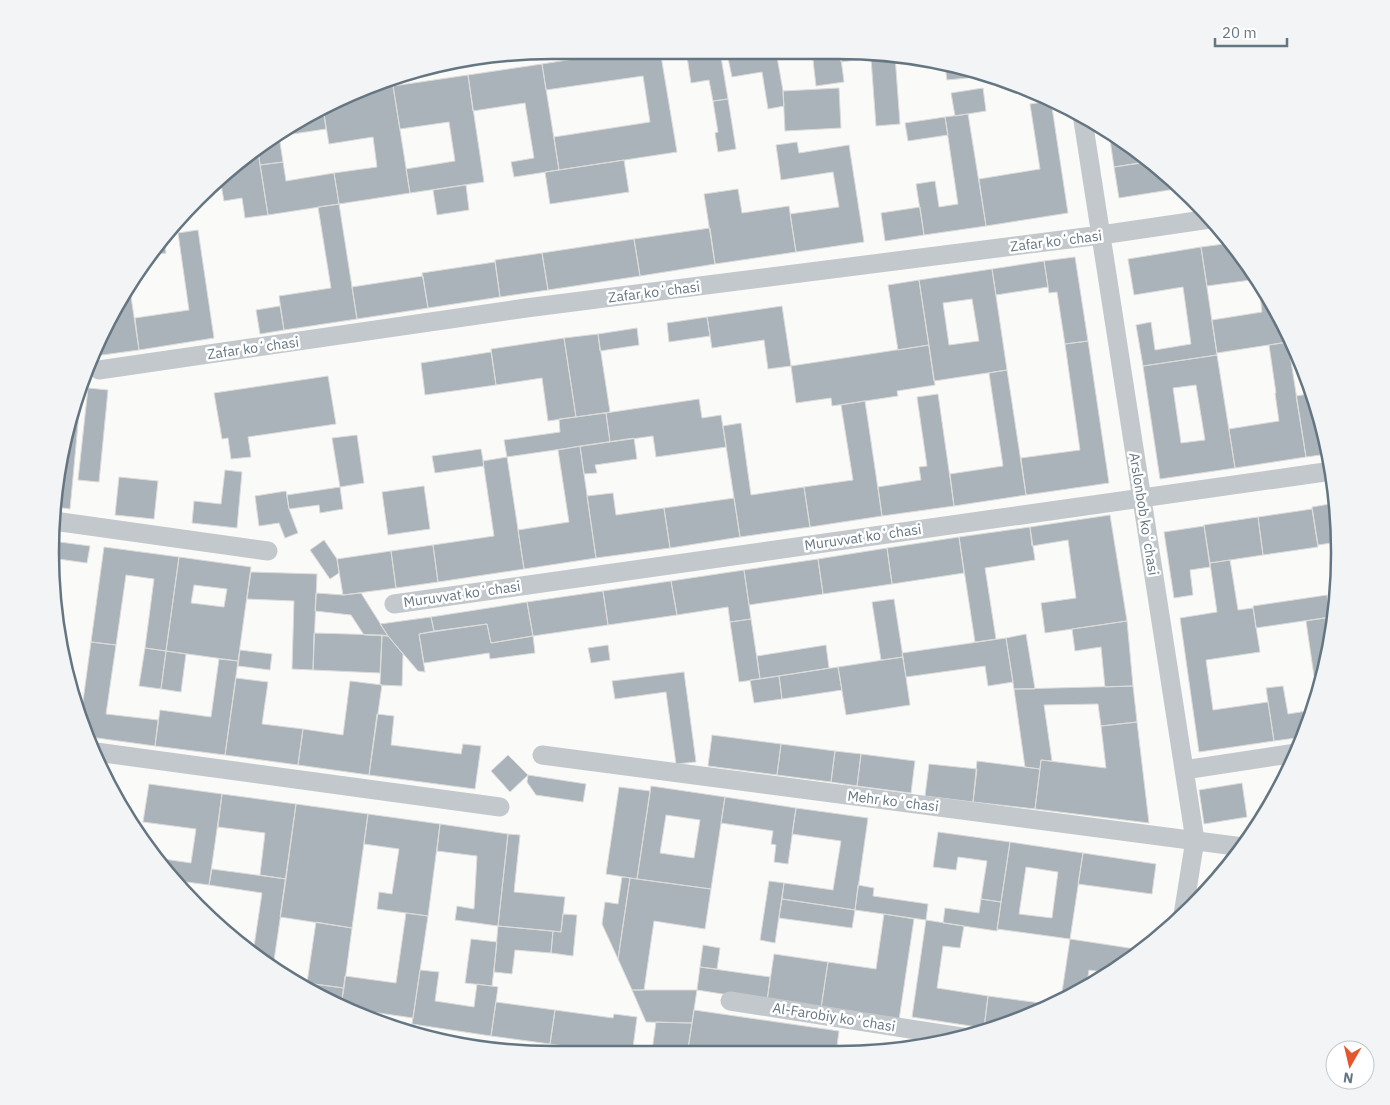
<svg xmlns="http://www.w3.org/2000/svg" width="1390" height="1105" font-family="'IBM Plex Sans',sans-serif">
	<rect width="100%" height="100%" fill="#fafaf8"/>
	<path fill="#aab3b9" stroke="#dcdcda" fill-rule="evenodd" d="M631 50H660L677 152 559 170 554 137 650 122 643 76 546 90 542 64Z
		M686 50 720 51 728 99 713 101 709 80 691 83Z
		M720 51H776L783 91 784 106 768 109 762 72 732 77 728 58 721 59Z
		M776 51H796V53L777 56Z
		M812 51H840L844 82 816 86Z
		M840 51H870L895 56 900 124 876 126 871 58 841 62Z
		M542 64 559 170 514 177 511 162 534 158 525 103 473 111 468 75Z
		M945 66 967 70 968 78 947 80Z
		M468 75 484 182 410 193 406 169 455 161 449 122 400 129 393 86Z
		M393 86 410 193 339 204 334 173 377 167 373 137 329 144 323 108 366 90Z
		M839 88 841 128 785 131 783 91Z
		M983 88 986 111 955 116 951 93Z
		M728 99 736 149 718 152 715 133 718 132 713 101Z
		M1051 101 1068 213 986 226 979 179 1040 169 1030 104Z
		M323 108 326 129 279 136 283 162 260 165 258 151 302 117Z
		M968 114 986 226 924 235 916 184 935 181 939 207 958 204 945 117Z
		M945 117 948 135 908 141 905 123Z
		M1109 132 1141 154 1142 163 1114 167Z
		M797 142 799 153 849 145 864 242 796 252 790 214 839 207 833 172 781 180 776 145Z
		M258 151 268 215 245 218 242 198 224 201 220 179Z
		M624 160 629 192 550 204 545 172Z
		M1150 161 1169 175 1182 188 1119 198 1114 167Z
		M283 162 286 181 334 173 339 204 268 215 260 165Z
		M466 185 469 210 437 215 433 190Z
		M738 189 742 213 789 206 796 252 715 264 704 194Z
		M339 204 357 319 284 330 279 296 331 288 318 207Z
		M920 207 924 235 885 241 881 213Z
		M710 228 715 264 640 276 634 239Z
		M198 230 214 338 139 350 135 318 189 310 178 233Z
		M634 239 640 276 548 290 542 253Z
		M164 240 166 253 153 255Z
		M1232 243 1236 246 1273 302 1287 332 1288 342 1217 353 1212 320 1262 312 1258 279 1207 286 1201 247Z
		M1201 247 1217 355 1143 366 1136 325 1151 322 1155 350 1191 344 1183 287 1134 295 1128 259Z
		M542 253 548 290 500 297 495 260Z
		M1075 257 1088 341 1065 344 1057 292 1049 293 1044 261Z
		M1044 261 1048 287 996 295 992 269Z
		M495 262 500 297 428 308 422 273Z
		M992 269 1007 370 934 381 919 280ZM972 299 979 341 949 345 943 303Z
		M423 276 428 308 357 319 352 287Z
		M919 280 929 345 898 350 888 285Z
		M130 290 139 350 95 356 108 324 116 323 114 309 117 301 125 291Z
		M280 306 284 330 260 334 256 310Z
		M782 306 791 366 768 369 764 340 712 348 707 317Z
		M707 317 710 336 669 342 667 323Z
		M637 328 639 345 600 351 598 334Z
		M598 334 610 412 576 417 564 338Z
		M564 338 576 417 548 421 542 378 496 385 491 349Z
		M1088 341 1109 483 1026 495 1021 458 1080 450 1065 344Z
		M1288 342 1306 457 1235 468 1229 429 1279 421 1275 393H1276L1269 345Z
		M929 345 935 385 897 391 898 396 832 406 831 398 796 403 791 366Z
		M491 352 496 385 425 395 421 363Z
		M1217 355 1235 468 1160 479 1143 366ZM1196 385 1205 440 1181 443 1173 388Z
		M1007 370 1026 495 954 506 950 474 1003 466 989 373Z
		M328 376 336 424 248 437 251 457 231 459 228 438 222 439 214 393Z
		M88 388 108 390 99 482 78 480Z
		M80 392H81L70 509 56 507 67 422Z
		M1314 393 1318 418 1319 417 1328 454 1306 457 1296 396Z
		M938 394 954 506 882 516 878 487 921 480 919 467 927 466 917 397Z
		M699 399 702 418 721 415 726 447 656 457 653 436 610 442 606 413Z
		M865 401 882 516 810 527 804 487 853 480 841 405Z
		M606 413 610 442 507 457 504 440 560 432 559 419Z
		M741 423 751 495 804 487 810 527 740 537 723 426Z
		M357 435 364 483 340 487 332 438Z
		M634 438 637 459 595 465 597 473 584 474 580 446Z
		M580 446 596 558 524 569 518 530 569 522 558 450Z
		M481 449 484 466 435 473 432 456Z
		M507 457 524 569 438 582 433 545 494 536 483 461Z
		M225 470 242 472 237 528 192 523 194 501 221 504Z
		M119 477 158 481 154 519 115 515Z
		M424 486 430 529 388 535 382 492Z
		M340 487 343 509 320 513 319 505 289 509 287 495Z
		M286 491 289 509 298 533 285 538 279 523 259 526 255 496Z
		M613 493 616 515 664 508 670 548 596 558 587 496Z
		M734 498 740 537 670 548 664 508Z
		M1336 503 1338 542 1318 545 1312 507Z
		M1312 509 1318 547 1263 555 1258 517Z
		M1110 515 1127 621 1045 633 1041 603 1076 598 1068 540 1032 546 1030 527Z
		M1258 517 1263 555 1210 563 1204 525Z
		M1204 526 1210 567 1190 570 1193 595 1174 598 1164 532Z
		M1030 527 1035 560 985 568 996 639 975 642 959 537Z
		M959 537 964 573 892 584 887 548Z
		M324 540 337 559 339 573 330 579 310 550Z
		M52 541 90 546 87 563 51 558 50 552Z
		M433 545 438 582 396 588 391 551Z
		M104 547 179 557 166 651 145 648 154 579 126 575 116 645 91 642Z
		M887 548 892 584 823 594 818 559Z
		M391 551 396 588 343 595 337 559Z
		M179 557 251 567 238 661 166 651ZM194 585 227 589 224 607 191 603Z
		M818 559 823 594 749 605 744 570Z
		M1230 560 1238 610 1253 608 1260 652 1206 660 1213 710 1268 702 1274 741 1199 752 1180 618 1217 612 1210 563Z
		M744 570 751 619 730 622 728 607 677 615 671 581Z
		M251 572 317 574 313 670 292 669 294 601 247 599Z
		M671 581 677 615 608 625 603 591Z
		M603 591 608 625 533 636 527 602Z
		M316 593 343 595 361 593 388 636 364 635 351 615 315 611Z
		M1327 595 1330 617 1256 628 1253 606Z
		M894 599 903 657 881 660 872 602Z
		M527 602 533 636 491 643 487 624 434 631 431 617Z
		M431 617 434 631 419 634 425 672 418 671 388 636 380 624Z
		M1332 617 1333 621 1322 684 1321 675 1314 676 1306 621Z
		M751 619 760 679 739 682 730 622Z
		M1127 621 1133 686 1105 687 1101 647 1075 651 1072 629Z
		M487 624 491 643 533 636 535 653 490 659 489 653 424 663 419 634Z
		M314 633 382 635 380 673 313 670Z
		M1026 634 1035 689H1014L1006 638Z
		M382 635 388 636 403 654 402 686 380 685Z
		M1006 638 1013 682 988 686 985 666 906 677 902 653Z
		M91 642 116 645 106 714 158 720 155 746 90 737 81 716Z
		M608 645 610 660 591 663 588 648Z
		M826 645 829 668 760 679 757 656Z
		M145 648 166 651 161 689 139 686Z
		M240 650 272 654 270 670 238 666Z
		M166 651 186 654 181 692 161 689Z
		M903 657 910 705 846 715 838 667Z
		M219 659 238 661 225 755 155 746 160 710 211 717Z
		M838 667 842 690 782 699 779 676Z
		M684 672 696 762 676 764 666 692 615 699 612 681Z
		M779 676 782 699 754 703 750 680Z
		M236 678 268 682 262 724 303 729 298 765 225 755Z
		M350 681 382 685 369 775 298 765 303 729 343 735Z
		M1133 686 1137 722 1101 726 1098 704 1044 705 1052 761 1041 760 1040 769 1025 767 1014 689Z
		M1283 686 1288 714 1313 710 1303 737 1274 741 1266 688Z
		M377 714 394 716 391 745 461 754 463 744 481 746 475 789 369 775Z
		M1137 722 1149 823 1035 809 1041 760 1106 768 1101 726Z
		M712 735 781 744 777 775 708 766Z
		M781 744 835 751 831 782 777 775Z
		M835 751 861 754 857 786 831 782Z
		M861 754 915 761 911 793 857 786Z
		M508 755 528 775 510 792 491 771Z
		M977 761 1040 769 1035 809 973 802Z
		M929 764 977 769 973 802 925 796Z
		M528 775 586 784 583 802 536 795 527 782Z
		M1242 783 1247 817 1204 824 1199 790Z
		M149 784 222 794 209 885 172 880 157 858 191 863 196 829 143 822Z
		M651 786 725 797 711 889 637 879ZM666 815 700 820 694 858 660 853Z
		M619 787 650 791 637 879 606 874Z
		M222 794 296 804 286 879 260 875 265 833 218 827Z
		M725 797 796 808 788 864 774 862 776 845 771 844 773 831 721 823Z
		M296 804 368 814 352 928 280 917Z
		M796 808 868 818 855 910 782 899 784 883 833 890 841 841 792 834Z
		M368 814 440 824 428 916 377 909 379 892 392 894 399 849 364 844Z
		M440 824 508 834 498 926 455 920 457 906 474 909 477 856 437 851Z
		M938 832 1010 842 1001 902 981 899 987 861 958 857 956 870 933 867Z
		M508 834 520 835 514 892 565 897 561 932 498 926Z
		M1010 842 1083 853 1070 939 997 929ZM1026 867 1058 872 1052 918 1019 914Z
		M1083 853 1156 864 1152 894 1078 884Z
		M212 869 286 879 273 967 248 952 253 953 262 893 209 885Z
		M1216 870 1224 871 1215 881Z
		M622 877 630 878 618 959 602 924 605 902 618 904Z
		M630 878 711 889 705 929 654 921 644 990H632L618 959Z
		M769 881 784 883 775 943 760 940Z
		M858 885 874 888 873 896 928 904 926 920 855 910Z
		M782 899 855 910 852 928 779 918Z
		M981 899 1001 902 997 931 943 923 945 908 979 913Z
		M406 913 428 916 413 1018 345 1008 341 1006 345 976 396 983Z
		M563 914 577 915 573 956 551 953 553 931 561 932Z
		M884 914 914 919 899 1020 821 1008 828 962 876 969Z
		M926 920 964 926 960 948 943 946 937 988 988 996 984 1028 912 1017Z
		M316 922 352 928 344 988 307 983Z
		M498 926 553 931 551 953 515 950 512 974 494 972Z
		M471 939 497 942 492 986 465 983Z
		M1070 939 1142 950 1109 973 1089 970 1086 989 1061 999Z
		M703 945 720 948 717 969 700 967Z
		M774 954 828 962 821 1008 767 1001Z
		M700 967 770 977 767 1001 697 990Z
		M420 970 439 972 435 1001 474 1007 477 984 498 987 491 1036 412 1024Z
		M313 984 344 988 341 1006 312 989Z
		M632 990H697L692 1023 646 1022Z
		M988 996 1048 1004 990 1029 984 1028Z
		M496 1002 555 1010 550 1044 491 1036Z
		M555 1010 613 1018 614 1014 637 1017 632 1055 550 1044Z
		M694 1010 839 1031 836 1054 687 1055Z
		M656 1022 692 1023 687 1055H632L633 1048 652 1051Z"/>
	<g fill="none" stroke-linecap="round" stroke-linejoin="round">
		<path stroke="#c3c8cc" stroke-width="19" d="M1082 114 1195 840 1183 915
			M99 370 526 308 1101 235 1210 219
			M54 521 268 551
			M394 604 1332 471
			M96 752 500 807
			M542 755 1243 847
			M1184 770 1296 753
			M730 1001 968 1038"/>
	</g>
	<g text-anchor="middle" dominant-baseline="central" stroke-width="5" stroke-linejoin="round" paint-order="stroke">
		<g font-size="14" fill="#657683" stroke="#fff">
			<text transform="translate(1056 241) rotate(-7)">Zafar koʻchasi</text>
			<text transform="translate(654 292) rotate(-7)">Zafar koʻchasi</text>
			<text transform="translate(253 348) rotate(-8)">Zafar koʻchasi</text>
			<text transform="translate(1144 514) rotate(81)">Arslonbob koʻchasi</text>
			<text transform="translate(863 537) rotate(-8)">Muruvvat koʻchasi</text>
			<text transform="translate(462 594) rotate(-8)">Muruvvat koʻchasi</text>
			<text transform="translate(893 801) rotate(7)">Mehr koʻchasi</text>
			<text transform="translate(834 1017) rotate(9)">Al-Farobiy koʻchasi</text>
		</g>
	</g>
	<path d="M0 0H1390V1105H0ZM552 59H838A493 493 0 0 1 1331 552V553A493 493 0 0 1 838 1046H552A493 493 0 0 1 59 553V552A493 493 0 0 1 552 59Z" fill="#f3f4f5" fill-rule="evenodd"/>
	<path fill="none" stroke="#657683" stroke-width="2.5" d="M552 59H838A493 493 0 0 1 1331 552V553A493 493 0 0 1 838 1046H552A493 493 0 0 1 59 553V552A493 493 0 0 1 552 59Z"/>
	<g transform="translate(1350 1065) rotate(188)"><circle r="24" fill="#ffffff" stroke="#c1c8cd"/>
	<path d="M0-4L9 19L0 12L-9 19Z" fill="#e4572e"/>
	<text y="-8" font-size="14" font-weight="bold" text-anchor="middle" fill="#657683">N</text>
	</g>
	<path d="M1215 38v8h72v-8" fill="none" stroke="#657683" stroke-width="2.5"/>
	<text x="1222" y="38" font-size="15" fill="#657683" stroke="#ffffff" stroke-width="4" paint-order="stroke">20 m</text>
</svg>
